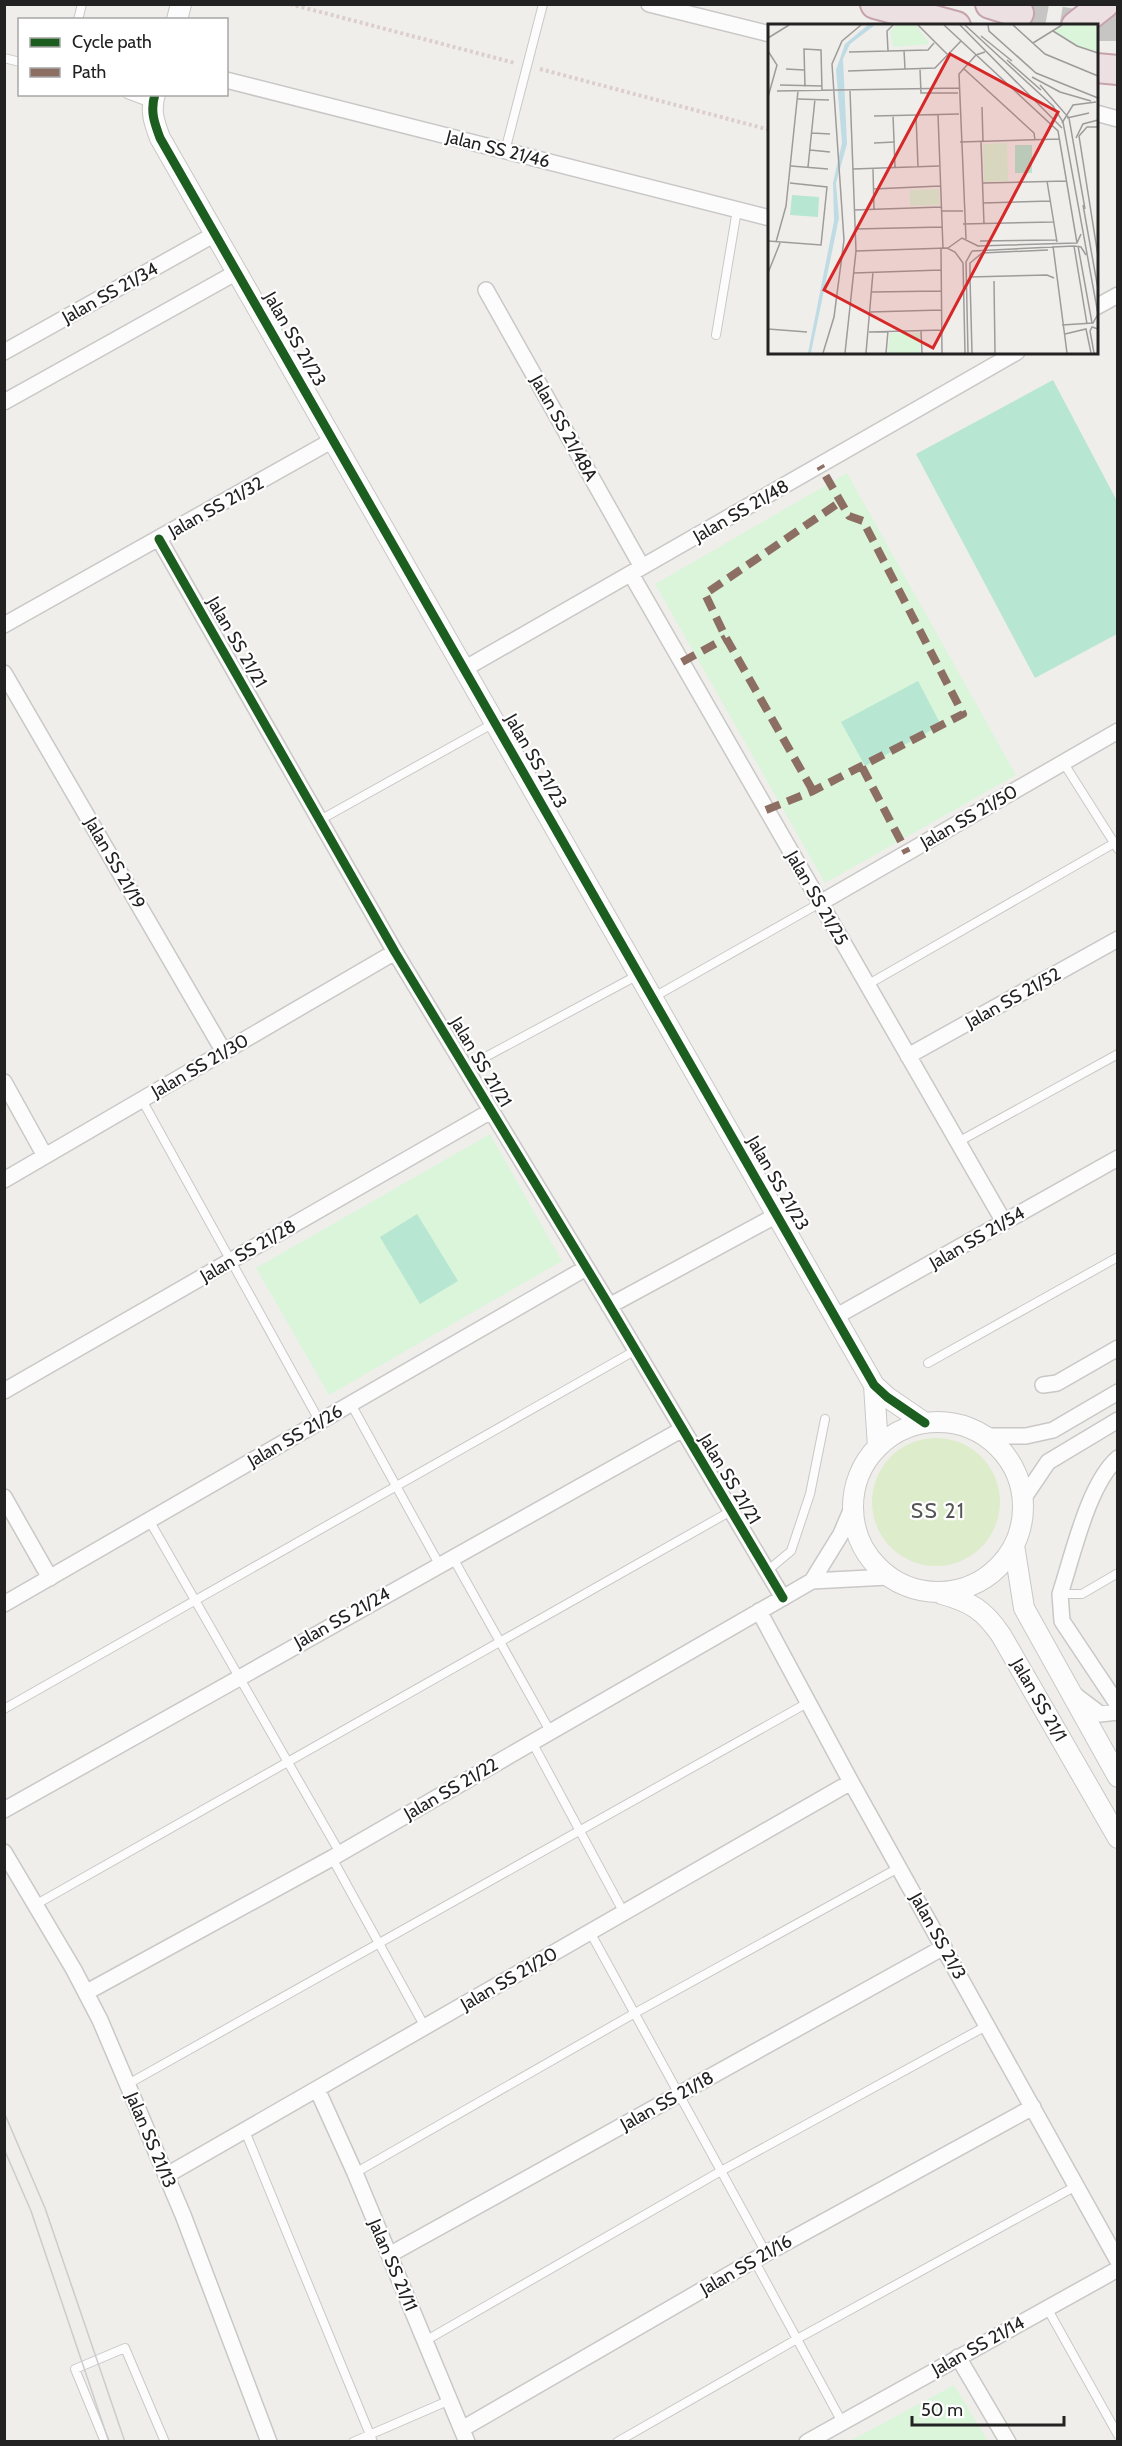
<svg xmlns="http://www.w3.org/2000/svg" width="1122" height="2446" font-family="Cabin,sans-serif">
	<rect width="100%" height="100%" fill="#f0eeeb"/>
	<path fill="#ddeccb" d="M872 1502a64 64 0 1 1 128 0a64 64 0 1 1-128 0Z"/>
	<path fill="#daf5da" d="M847 473 1016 775 825 883 655 584Z
		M490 1134 562 1261 329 1395 256 1268Z
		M954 2385 988 2441H850Z"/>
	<path fill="#b7e6d2" d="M1053 380 1117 501V634L1035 678 916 454Z
		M918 681 941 725 865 766 841 722Z
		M417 1214 458 1281 420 1304 380 1237Z"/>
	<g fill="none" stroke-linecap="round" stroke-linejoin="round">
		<path stroke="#c7c5c3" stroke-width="28" stroke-dasharray="28 14" stroke-linecap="butt" d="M1019 13 1090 26
			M1096 27H1118"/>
		<g stroke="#c9c8c7" stroke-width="10">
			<path id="service" d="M78 20 82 4
				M4 58 20 62
				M127 94 151 103
				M505 151 543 4
				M716 335 737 210
				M1063 762 1118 849
				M320 820 494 723
				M867 985 1118 841
				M654 997 820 903
				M465 1068 638 975
				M142 1100 320 1422
				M958 1142 1118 1054
				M928 1363 1118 1257
				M351 1404 439 1564
				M149 1520 340 1853
				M453 1558 550 1731
				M767 1571 791 1551 810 1494 825 1419
				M1060 1594H1082L1118 1573
				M4 1709 636 1350
				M532 1742 624 1913
				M332 1858 425 2027
				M35 1905 731 1511
				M590 1932 766 2253
				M128 2084 809 1702
				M245 2131 373 2442
				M355 2173 635 2013 900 1867
				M754 2260 842 2422
				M1047 2308 1118 2435
				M425 2341 721 2171 988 2025
				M105 2442 75 2369 125 2348 165 2442
				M353 2442 450 2400
				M617 2442 797 2339 1076 2186"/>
		</g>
		<g stroke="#c9c8c7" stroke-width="18">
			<path id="minor" d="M649 4 770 34
				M226 80 770 218
				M1096 113 1118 119
				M486 290 642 567
				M1096 307 1118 295
				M4 352 215 234
				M4 402 237 272
				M159 539 395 952 606 1300 783 1598
				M631 574 1004 1222
				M4 625 333 440
				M464 669 1017 352
				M4 673 224 1052
				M820 903 1118 731
				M908 1056 1118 939
				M4 1082 45 1156
				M4 1180 395 952
				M609 1306 777 1215
				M835 1317 1118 1158
				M1043 1385 1057 1383 1118 1348
				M4 1391 491 1111
				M985 1436H1026L1053 1430 1118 1392
				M1118 1458C1088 1484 1073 1555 1060 1594L1062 1621 1118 1705
				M4 1497 50 1578
				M1023 1499 1048 1462 1118 1420
				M812 1581 841 1534 852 1508
				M4 1604 586 1268
				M759 1611 851 1782 1118 2261
				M1075 1695 1100 1714 1118 1712
				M4 1810 681 1430
				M4 1852 74 1970 100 2020 183 2215 269 2442
				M87 1992 332 1858 812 1581 888 1577
				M317 2089 355 2173 467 2442
				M167 2175 851 1782
				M389 2255 944 1947
				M958 2357 1008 2442
				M462 2429 754 2260 1033 2107
				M807 2442 1118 2269"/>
		</g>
		<g stroke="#c9c8c7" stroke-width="22">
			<path id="tertiary" d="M177 20 181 4
				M155 94C150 111 154 122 160 138L874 1385 887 1397 925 1423
				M874 1385 878 1447
				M853 1507a85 85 0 1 1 170 0a85 85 0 1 1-170 0Z
				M1014 1545 1024 1608 1118 1777
				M942 1594C971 1602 984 1610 1001 1635L1118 1838"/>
		</g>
		<g stroke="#c5a2ac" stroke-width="32">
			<path id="motorway" d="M875 4 956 26
				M990 4 1019 13
				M1076 26 1104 4
				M1096 68 1118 70"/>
		</g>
		<path stroke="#dccecd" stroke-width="4" stroke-dasharray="3 3" stroke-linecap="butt" d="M290 4 515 63
			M540 69 770 130"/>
		<use href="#service" stroke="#fdfcfc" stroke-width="8"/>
		<use href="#minor" stroke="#fdfcfc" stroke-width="15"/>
		<use href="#tertiary" stroke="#fdfcfc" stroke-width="20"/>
		<use href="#motorway" stroke="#ece0e2" stroke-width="28"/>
		<path stroke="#ccc" stroke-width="1.5" d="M4 2112 45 2208 125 2442
			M4 2149 31 2211 109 2442"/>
		<path stroke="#8d6e63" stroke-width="8" stroke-dasharray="15 8" stroke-linecap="butt" d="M682 662 726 638
			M862 767 907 853
			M813 791 726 638 705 594 840 502
			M766 810 813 791 963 714 863 521 849 516 820 466"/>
		<g stroke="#fff" stroke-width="13">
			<path id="cycleway" d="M155 94C150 111 154 122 160 138L874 1385 887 1397 925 1423
				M159 539 395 952 606 1300 783 1598"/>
		</g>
		<use href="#cycleway" stroke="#1b5e20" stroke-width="9"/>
	</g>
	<g text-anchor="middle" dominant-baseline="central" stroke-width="4.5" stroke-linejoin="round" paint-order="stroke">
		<g font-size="18" fill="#222" stroke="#fff">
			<text transform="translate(498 149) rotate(14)">Jalan SS 21/46</text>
			<text transform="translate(110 293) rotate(-29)">Jalan SS 21/34</text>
			<text transform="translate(295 339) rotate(60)">Jalan SS 21/23</text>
			<text transform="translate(564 428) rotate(61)">Jalan SS 21/48A</text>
			<text transform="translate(216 507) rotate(-29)">Jalan SS 21/32</text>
			<text transform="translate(741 511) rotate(-30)">Jalan SS 21/48</text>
			<text transform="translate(237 642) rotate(60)">Jalan SS 21/21</text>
			<text transform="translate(536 761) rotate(60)">Jalan SS 21/23</text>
			<text transform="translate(969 817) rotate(-30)">Jalan SS 21/50</text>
			<text transform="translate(115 863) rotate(60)">Jalan SS 21/19</text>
			<text transform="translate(817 898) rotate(60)">Jalan SS 21/25</text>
			<text transform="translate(1013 998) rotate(-29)">Jalan SS 21/52</text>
			<text transform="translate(481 1062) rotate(59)">Jalan SS 21/21</text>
			<text transform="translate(200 1066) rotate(-30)">Jalan SS 21/30</text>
			<text transform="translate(778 1183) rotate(60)">Jalan SS 21/23</text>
			<text transform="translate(977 1238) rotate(-30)">Jalan SS 21/54</text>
			<text transform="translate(248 1251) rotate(-30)">Jalan SS 21/28</text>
			<text transform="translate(295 1436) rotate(-30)">Jalan SS 21/26</text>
			<text transform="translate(730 1479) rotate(59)">Jalan SS 21/21</text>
			<text transform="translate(342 1618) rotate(-29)">Jalan SS 21/24</text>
			<text transform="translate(1039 1700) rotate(60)">Jalan SS 21/1</text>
			<text transform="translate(451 1789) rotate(-30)">Jalan SS 21/22</text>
			<text transform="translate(938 1936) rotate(61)">Jalan SS 21/3</text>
			<text transform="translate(509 1979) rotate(-30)">Jalan SS 21/20</text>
			<text transform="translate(667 2101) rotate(-29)">Jalan SS 21/18</text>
			<text transform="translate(151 2140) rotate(67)">Jalan SS 21/13</text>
			<text transform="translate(393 2265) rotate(67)">Jalan SS 21/11</text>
			<text transform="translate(746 2265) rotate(-30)">Jalan SS 21/16</text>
			<text transform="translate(978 2346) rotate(-29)">Jalan SS 21/14</text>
		</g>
		<g font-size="21" letter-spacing="1.5" fill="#555" stroke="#fff">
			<text x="938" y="1510">SS 21</text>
		</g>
	</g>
	<g transform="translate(768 24)">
		<rect width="330" height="330" fill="#f0eeeb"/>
		<path d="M129 1H148L162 20 125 23 122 7ZM295 1H330V29L309 22 286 7ZM239 119 240 157 216 158 215 120ZM171 165 172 181 142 182V166ZM122 309H152V329H120Z" fill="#daf5da"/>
		<path d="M247 121H264V149H247ZM24 171 51 173 50 193 22 191Z" fill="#b7e6d2"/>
		<path d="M100 1H107L82 20 75 35 79 120 68 159 71 194 43 329H40L66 197 65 159 74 119 68 46 77 20Z" fill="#bfdbe3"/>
		<path fill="none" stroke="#9e9c9b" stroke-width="1.5" d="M150 1 180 31M176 1 290 107 309 219M192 1 294 104M197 1 285 82 295 98 330 290M220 1 221 7 268 49 330 74M245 1 277 30 330 52M285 7 309 22 330 29M213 12 244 37M0 14 21 1M265 19 294 1M136 26 137 45M0 27 9 41 0 73M120 27 119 7 125 1M81 28 160 26 166 19M239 36 273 66M195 44 266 109 267 116M18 45 36 46M152 45 153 69H190M80 47 167 44 193 17M264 53 292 68 323 77M12 61 54 62M272 61 301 94 317 185M37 63 36 25 53 26 54 67M9 67 191 64M30 75 61 76M214 83 215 117M170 90 175 225M125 91 127 143M148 91 150 143M106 92 191 90M299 94 321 89M294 99 305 81 328 78M330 103H319L311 112 330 232M44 109 62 110M308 114 315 100 330 96M192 118 292 115M213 118 216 200M106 119 127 118M42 126 62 128M23 142 60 145M40 143 47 75M85 145 171 142M105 145 106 185M279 157 289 218M215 159 298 157M105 165 172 162M215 179 282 177M315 181 330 265M86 186 173 183M174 187H195M195 200 285 198M87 205 174 203M198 215 191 50 208 31 217 28M0 217 53 221 59 163 22 159M212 217 288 216M8 218 18 182 30 67M285 222 299 329M306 222 319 300M310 222 324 299M180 224 194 214 210 222 309 219 313 210M173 225 174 329M88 227 179 224 187 228 195 239 197 329M204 227 306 222 313 223 318 231M0 249 12 219M86 249 173 246M202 253V239L214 229 280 226M202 253 279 251 286 254M202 254 204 329M226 257 227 329M104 268 173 267M102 288 173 286M294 301 325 299 330 290M0 305 39 308M153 307 154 329M101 308 174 306M297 310 318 305 323 329M55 329 66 293 76 216 64 40 74 17 93 1M77 329 88 227 82 67M98 329 105 248M118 329 120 307M200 329 198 238 204 227M326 329 322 307 324 303 330 305"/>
		<path fill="#d62828" fill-opacity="0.15" stroke="#d62828" stroke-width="3" d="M182 30 290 88 165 324 56 266Z"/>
		<rect width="330" height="330" fill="none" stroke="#222" stroke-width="3"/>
	</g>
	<rect width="1122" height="2446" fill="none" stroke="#222222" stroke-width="12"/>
	<rect x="18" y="18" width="210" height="78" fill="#ffffff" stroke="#a7a7a7" stroke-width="1.5"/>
	<rect x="30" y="38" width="30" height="9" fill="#1b5e20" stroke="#a7a7a7" stroke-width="1.5"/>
	<text x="72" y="48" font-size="18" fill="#222222">Cycle path</text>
	<rect x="30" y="68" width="30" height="9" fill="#8d6e63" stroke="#a7a7a7" stroke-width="1.5"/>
	<text x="72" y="78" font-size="18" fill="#222222">Path</text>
	<path d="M912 2416v9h152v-9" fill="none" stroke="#222222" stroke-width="3"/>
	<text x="921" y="2416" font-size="18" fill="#222222" stroke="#ffffff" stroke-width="4.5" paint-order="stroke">50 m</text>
</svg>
